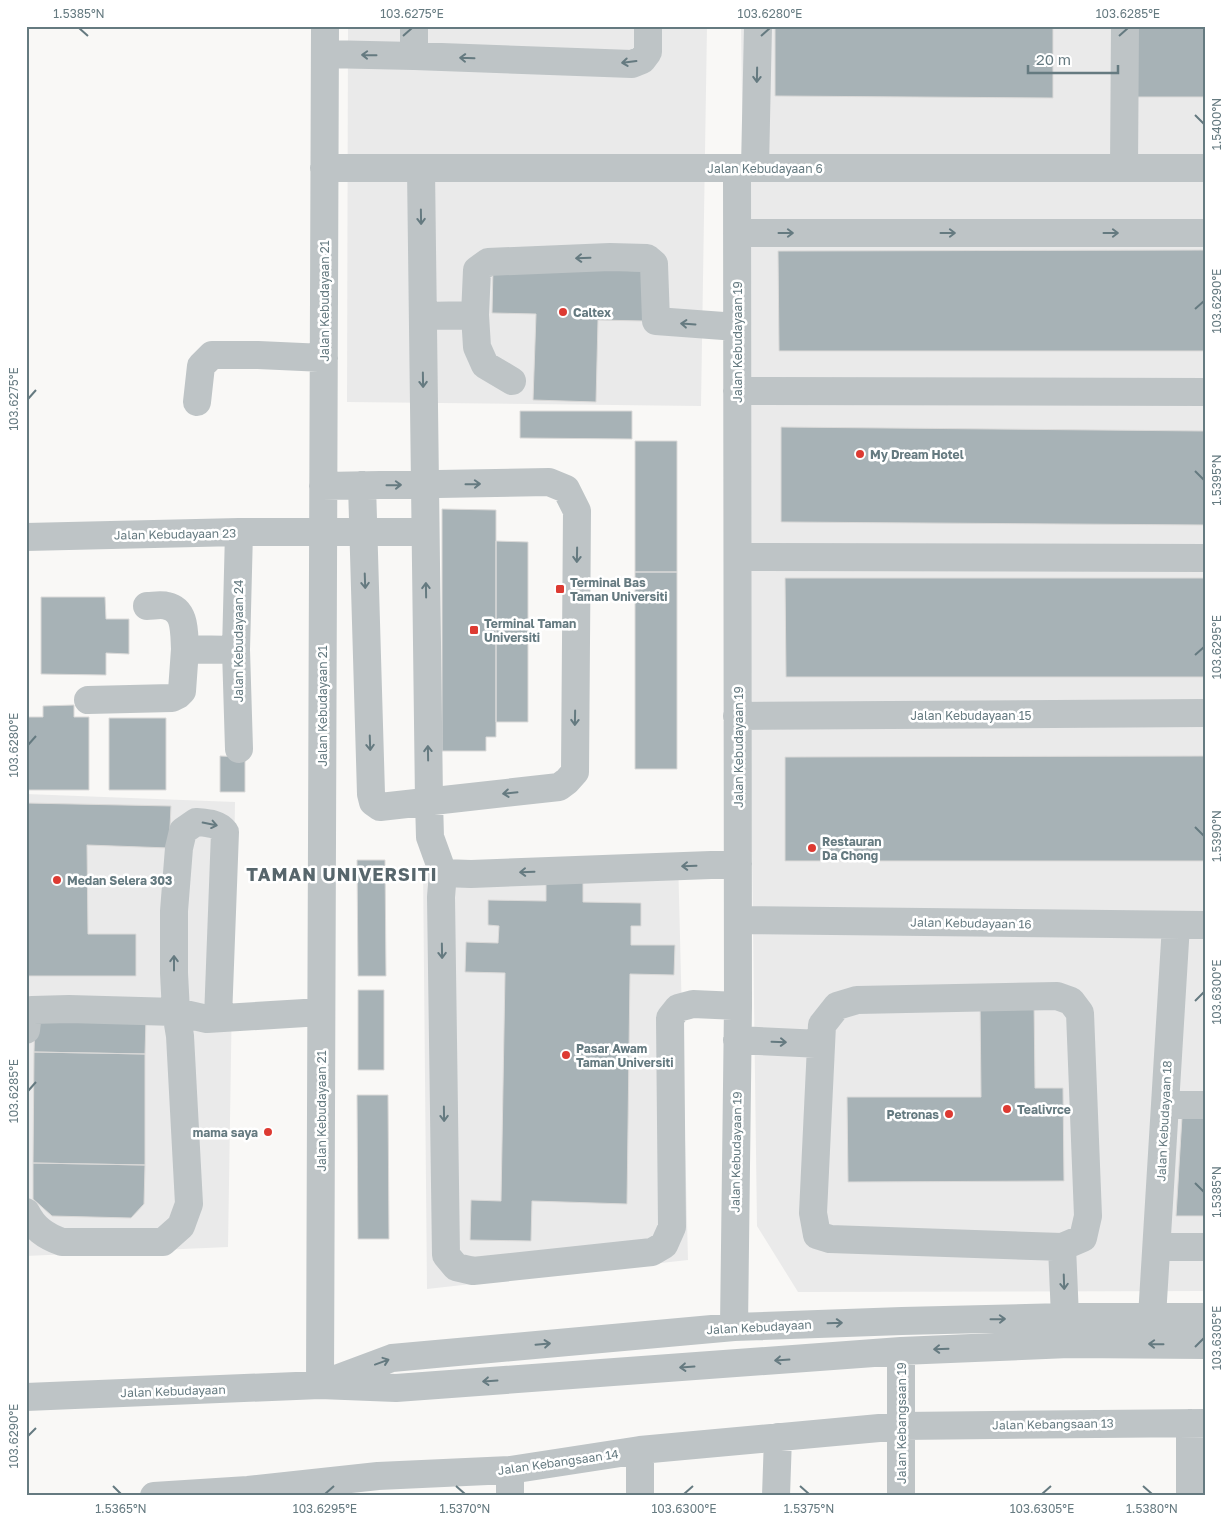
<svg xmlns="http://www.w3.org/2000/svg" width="1231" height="1522" font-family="'Golos Text',sans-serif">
	<rect width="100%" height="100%" fill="#f9f8f6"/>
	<path fill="#eaeaea" d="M348 26H707L701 406 347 402Z
		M741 26H1205V1291L798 1292 757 1226Z
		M26 794 235 802 228 1247 26 1256Z
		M678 856 688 1260 427 1289 423 865Z"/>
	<path fill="#a7b2b6" stroke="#dbdad9" d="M775 26H1053V98L775 96Z
		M1136 26H1205V97H1131Z
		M1205 250V351H779L778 251Z
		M493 267 646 271 644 321 598 320 596 402 533 400 536 314 492 313Z
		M520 411H632V439L520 438Z
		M781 427 1205 431V525L781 522Z
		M635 441H677V572H635Z
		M442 509 496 510V737H486V751H442Z
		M496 541 528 542V722H496Z
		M635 572H677V769H635Z
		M785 578H1205V677H786Z
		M41 597H105L106 619H129V654L106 653V675L41 674Z
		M74 705V717H89V790H27L26 717H43V706Z
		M109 718H166V790H109Z
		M220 756 245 757V792H220Z
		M1205 756V861H785V757Z
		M26 803 171 806 169 848 87 845 88 934H136V976H26Z
		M357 860H385L386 976H358Z
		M546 879 583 880V902L641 903V926H631V945H675L674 975 630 974 627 1204 532 1201 531 1241 470 1240 471 1200 501 1201 505 973 465 972 466 942 498 943 499 926 488 925V900L546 901Z
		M358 990H384V1070H358Z
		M980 998H1034L1035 1088H1063L1064 1181 848 1182 847 1097H981Z
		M35 1016 146 1018 145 1054 34 1052Z
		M34 1052 145 1054V1165L33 1163Z
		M357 1095H388L389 1239H358Z
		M1182 1117H1205V1216H1176Z
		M33 1163 145 1165 144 1204 131 1218 52 1216 33 1199Z"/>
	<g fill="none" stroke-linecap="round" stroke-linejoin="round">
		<path stroke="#bec4c6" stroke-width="28" d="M325 54 414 56 632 64 642 60 648 52V26
			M414 56V26
			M324 168H1205
			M755 168 758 26
			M1124 168 1125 26
			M421 169 429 801 430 837 443 873
			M737 233H1205
			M475 315 477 347 485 365 512 381
			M423 316 475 315 477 270 488 262 610 257 647 258 654 264 656 321 737 327
			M737 391 1205 392
			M197 402 201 366 212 355H258L324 358
			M323 486 549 482 566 489 577 511 575 772 567 781 559 787 380 807 373 802 371 794 362 485
			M239 532 236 650 239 749
			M26 537 239 532H425
			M738 557 1205 558
			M147 606C153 606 161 604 167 606 186 610 184 633 185 649
			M88 700 172 698 178 695 182 691 185 649 236 650
			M737 716 1205 713
			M738 864 471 874 443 873 441 897 446 1255 456 1267 473 1271 652 1252 664 1245 672 1227 670 1018 678 1008 693 1004 738 1006
			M738 920 1205 925
			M1057 996 1071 1001 1080 1013 1088 1216 1083 1238 1062 1247 830 1239 817 1235 813 1213 822 1025 837 1006 857 1000Z
			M26 1030 28 1014 32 1010 69 1009 176 1012 174 973V911L179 848 183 831 196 822C207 823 218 823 225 832L218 1018
			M737 1040 821 1044
			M1165 1105H1205
			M26 1212C34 1228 45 1236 62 1242H163L181 1226 189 1204 180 1036 176 1012 207 1019 321 1012
			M1062 1247 1065 1317
			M1157 1247H1205
			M1152 1317 1176 925
			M734 1327 738 1006 737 168
			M901 1351V1496
			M333 1380 392 1358 734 1327 902 1321 1065 1317H1205
			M320 1385 325 26
			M26 1397 320 1385 396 1388 901 1351 1069 1344 1205 1345
			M640 1450V1496
			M510 1470V1496
			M154 1496 248 1490 378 1476 510 1470 640 1450 901 1426 1205 1423
			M776 1496 778 1437
			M1190 1496V1423"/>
	</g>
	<defs><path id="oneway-shaft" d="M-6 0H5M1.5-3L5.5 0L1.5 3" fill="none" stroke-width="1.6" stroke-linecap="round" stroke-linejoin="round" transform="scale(1.25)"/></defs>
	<g stroke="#657a80">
		<use href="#oneway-shaft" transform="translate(369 55) rotate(-179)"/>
		<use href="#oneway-shaft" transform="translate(467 58) rotate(-178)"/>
		<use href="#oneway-shaft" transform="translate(629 62) rotate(173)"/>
		<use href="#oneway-shaft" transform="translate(757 75) rotate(91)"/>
		<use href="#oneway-shaft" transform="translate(421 217) rotate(89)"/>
		<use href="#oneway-shaft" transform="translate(786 233)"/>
		<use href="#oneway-shaft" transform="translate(948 233)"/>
		<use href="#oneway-shaft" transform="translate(1111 233)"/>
		<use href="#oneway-shaft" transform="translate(583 258) rotate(178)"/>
		<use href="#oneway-shaft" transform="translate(688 324) rotate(-176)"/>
		<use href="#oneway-shaft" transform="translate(423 380) rotate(89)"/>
		<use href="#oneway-shaft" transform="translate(473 484) rotate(-1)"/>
		<use href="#oneway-shaft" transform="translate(394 485) rotate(-1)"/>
		<use href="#oneway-shaft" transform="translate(577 555) rotate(91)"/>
		<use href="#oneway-shaft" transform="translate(365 581) rotate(88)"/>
		<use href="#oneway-shaft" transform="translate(426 590) rotate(-91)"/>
		<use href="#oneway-shaft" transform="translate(575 718) rotate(91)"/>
		<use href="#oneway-shaft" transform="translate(370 743) rotate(88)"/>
		<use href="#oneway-shaft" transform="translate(428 753) rotate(-91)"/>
		<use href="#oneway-shaft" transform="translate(510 793) rotate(174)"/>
		<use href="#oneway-shaft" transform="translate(210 824) rotate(11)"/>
		<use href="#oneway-shaft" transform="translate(689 866) rotate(178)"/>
		<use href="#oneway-shaft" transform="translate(527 872) rotate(178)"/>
		<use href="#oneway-shaft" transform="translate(442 951) rotate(89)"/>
		<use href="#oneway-shaft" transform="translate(174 963) rotate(-90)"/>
		<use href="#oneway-shaft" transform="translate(779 1042) rotate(2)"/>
		<use href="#oneway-shaft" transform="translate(444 1114) rotate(89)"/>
		<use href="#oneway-shaft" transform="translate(1064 1282) rotate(88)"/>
		<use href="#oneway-shaft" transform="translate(998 1319) rotate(-1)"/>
		<use href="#oneway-shaft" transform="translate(835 1323) rotate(-2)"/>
		<use href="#oneway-shaft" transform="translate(543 1344) rotate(-5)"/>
		<use href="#oneway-shaft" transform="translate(1156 1344) rotate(-179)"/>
		<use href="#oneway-shaft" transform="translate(941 1349) rotate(178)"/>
		<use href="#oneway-shaft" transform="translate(782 1360) rotate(176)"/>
		<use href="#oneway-shaft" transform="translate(382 1362) rotate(-20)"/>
		<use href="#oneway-shaft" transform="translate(687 1367) rotate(176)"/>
		<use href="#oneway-shaft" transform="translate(490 1381) rotate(176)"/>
	</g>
	<path fill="none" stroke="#657a80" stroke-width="2" d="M79 28 88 36M403 36 412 28M761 36 770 28M1119 36 1128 28M1195 115 1204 124M1195 309 1204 301M28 399 36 390M1195 471 1204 480M1195 655 1204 647M28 745 36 736M1195 827 1204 836M1195 1001 1204 992M28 1091 36 1082M1195 1183 1204 1192M1195 1347 1204 1338M28 1436 36 1428M113 1486 121 1494M456 1486 465 1494M800 1486 809 1494M1143 1486 1152 1494M325 1494 334 1486M684 1494 693 1486M1042 1494 1051 1486"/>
	<g fill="#dd3a32" stroke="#fff" stroke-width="2">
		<circle cx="563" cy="312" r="5"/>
		<circle cx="860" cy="454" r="5"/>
		<rect x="555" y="584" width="10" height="10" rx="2.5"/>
		<rect x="469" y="625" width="10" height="10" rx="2.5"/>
		<circle cx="812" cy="848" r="5"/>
		<circle cx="57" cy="880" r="5"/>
		<circle cx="566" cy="1055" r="5"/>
		<circle cx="1007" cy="1109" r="5"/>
		<circle cx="949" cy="1114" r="5"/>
		<circle cx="268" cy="1132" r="5"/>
	</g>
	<g text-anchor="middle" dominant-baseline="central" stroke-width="5" stroke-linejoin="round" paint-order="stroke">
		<g font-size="12" fill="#657a80" stroke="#fff">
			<text x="765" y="168">Jalan Kebudayaan 6</text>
			<text transform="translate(324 301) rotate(-90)">Jalan Kebudayaan 21</text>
			<text transform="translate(737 342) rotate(-90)">Jalan Kebudayaan 19</text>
			<text transform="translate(175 534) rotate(-1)">Jalan Kebudayaan 23</text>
			<text transform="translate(238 641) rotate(-90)">Jalan Kebudayaan 24</text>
			<text transform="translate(322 706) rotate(-90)">Jalan Kebudayaan 21</text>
			<text x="971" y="715">Jalan Kebudayaan 15</text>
			<text transform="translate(738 747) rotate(-90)">Jalan Kebudayaan 19</text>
			<text transform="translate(971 923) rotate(1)">Jalan Kebudayaan 16</text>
			<text transform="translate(321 1111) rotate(-90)">Jalan Kebudayaan 21</text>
			<text transform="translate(1164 1121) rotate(-87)">Jalan Kebudayaan 18</text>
			<text transform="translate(736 1152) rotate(-89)">Jalan Kebudayaan 19</text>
			<text transform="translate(759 1327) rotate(-3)">Jalan Kebudayaan</text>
			<text transform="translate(173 1391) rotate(-2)">Jalan Kebudayaan</text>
			<text transform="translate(901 1423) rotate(-90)">Jalan Kebangsaan 19</text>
			<text transform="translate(1053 1424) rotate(-1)">Jalan Kebangsaan 13</text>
			<text transform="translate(558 1462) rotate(-8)">Jalan Kebangsaan 14</text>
		</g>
		<g font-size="12" font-weight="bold" fill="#657a80" stroke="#fff" text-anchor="start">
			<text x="573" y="312">Caltex</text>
			<text x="870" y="454">My Dream Hotel</text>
			<text x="570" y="582">Terminal Bas<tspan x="570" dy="14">Taman Universiti</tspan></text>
			<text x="484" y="623">Terminal Taman<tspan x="484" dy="14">Universiti</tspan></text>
			<text x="822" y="841">Restauran<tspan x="822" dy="14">Da Chong</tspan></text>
			<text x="67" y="880">Medan Selera 303</text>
			<text x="576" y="1048">Pasar Awam<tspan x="576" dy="14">Taman Universiti</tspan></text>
			<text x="1017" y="1109">Tealivrce</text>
			<text x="939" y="1114" text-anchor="end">Petronas</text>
			<text x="258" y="1132" text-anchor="end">mama saya</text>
		</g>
		<g font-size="18" font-weight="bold" letter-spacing="1" fill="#57666c" stroke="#fff">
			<text x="342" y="874">TAMAN UNIVERSITI</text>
		</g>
	</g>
	<rect width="1231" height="1522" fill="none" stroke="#ffffff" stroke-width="55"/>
	<path d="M1028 65v8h90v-8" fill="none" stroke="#657a80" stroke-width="2.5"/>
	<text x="1036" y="65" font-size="15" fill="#657a80" stroke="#ffffff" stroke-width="4" paint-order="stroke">20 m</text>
	<rect x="28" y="28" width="1176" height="1466" fill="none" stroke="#657a80" stroke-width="2"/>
	<g font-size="12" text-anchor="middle" fill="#657a80">
		<text x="79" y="18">1.5385°N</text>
		<text x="412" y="18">103.6275°E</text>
		<text x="770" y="18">103.6280°E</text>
		<text x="1128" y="18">103.6285°E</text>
		<text transform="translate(1217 124) rotate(-90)" y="4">1.5400°N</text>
		<text transform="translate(1217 301) rotate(-90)" y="4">103.6290°E</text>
		<text transform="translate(14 399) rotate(-90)" y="4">103.6275°E</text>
		<text transform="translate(1217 480) rotate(-90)" y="4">1.5395°N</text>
		<text transform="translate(1217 647) rotate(-90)" y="4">103.6295°E</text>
		<text transform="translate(14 745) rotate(-90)" y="4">103.6280°E</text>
		<text transform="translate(1217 836) rotate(-90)" y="4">1.5390°N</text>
		<text transform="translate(1217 992) rotate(-90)" y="4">103.6300°E</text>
		<text transform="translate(14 1091) rotate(-90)" y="4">103.6285°E</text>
		<text transform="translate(1217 1192) rotate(-90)" y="4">1.5385°N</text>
		<text transform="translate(1217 1338) rotate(-90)" y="4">103.6305°E</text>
		<text transform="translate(14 1436) rotate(-90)" y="4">103.6290°E</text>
		<text x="121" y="1513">1.5365°N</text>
		<text x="325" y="1513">103.6295°E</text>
		<text x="465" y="1513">1.5370°N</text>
		<text x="684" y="1513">103.6300°E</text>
		<text x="809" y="1513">1.5375°N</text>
		<text x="1042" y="1513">103.6305°E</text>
		<text x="1152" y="1513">1.5380°N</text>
	</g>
</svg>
